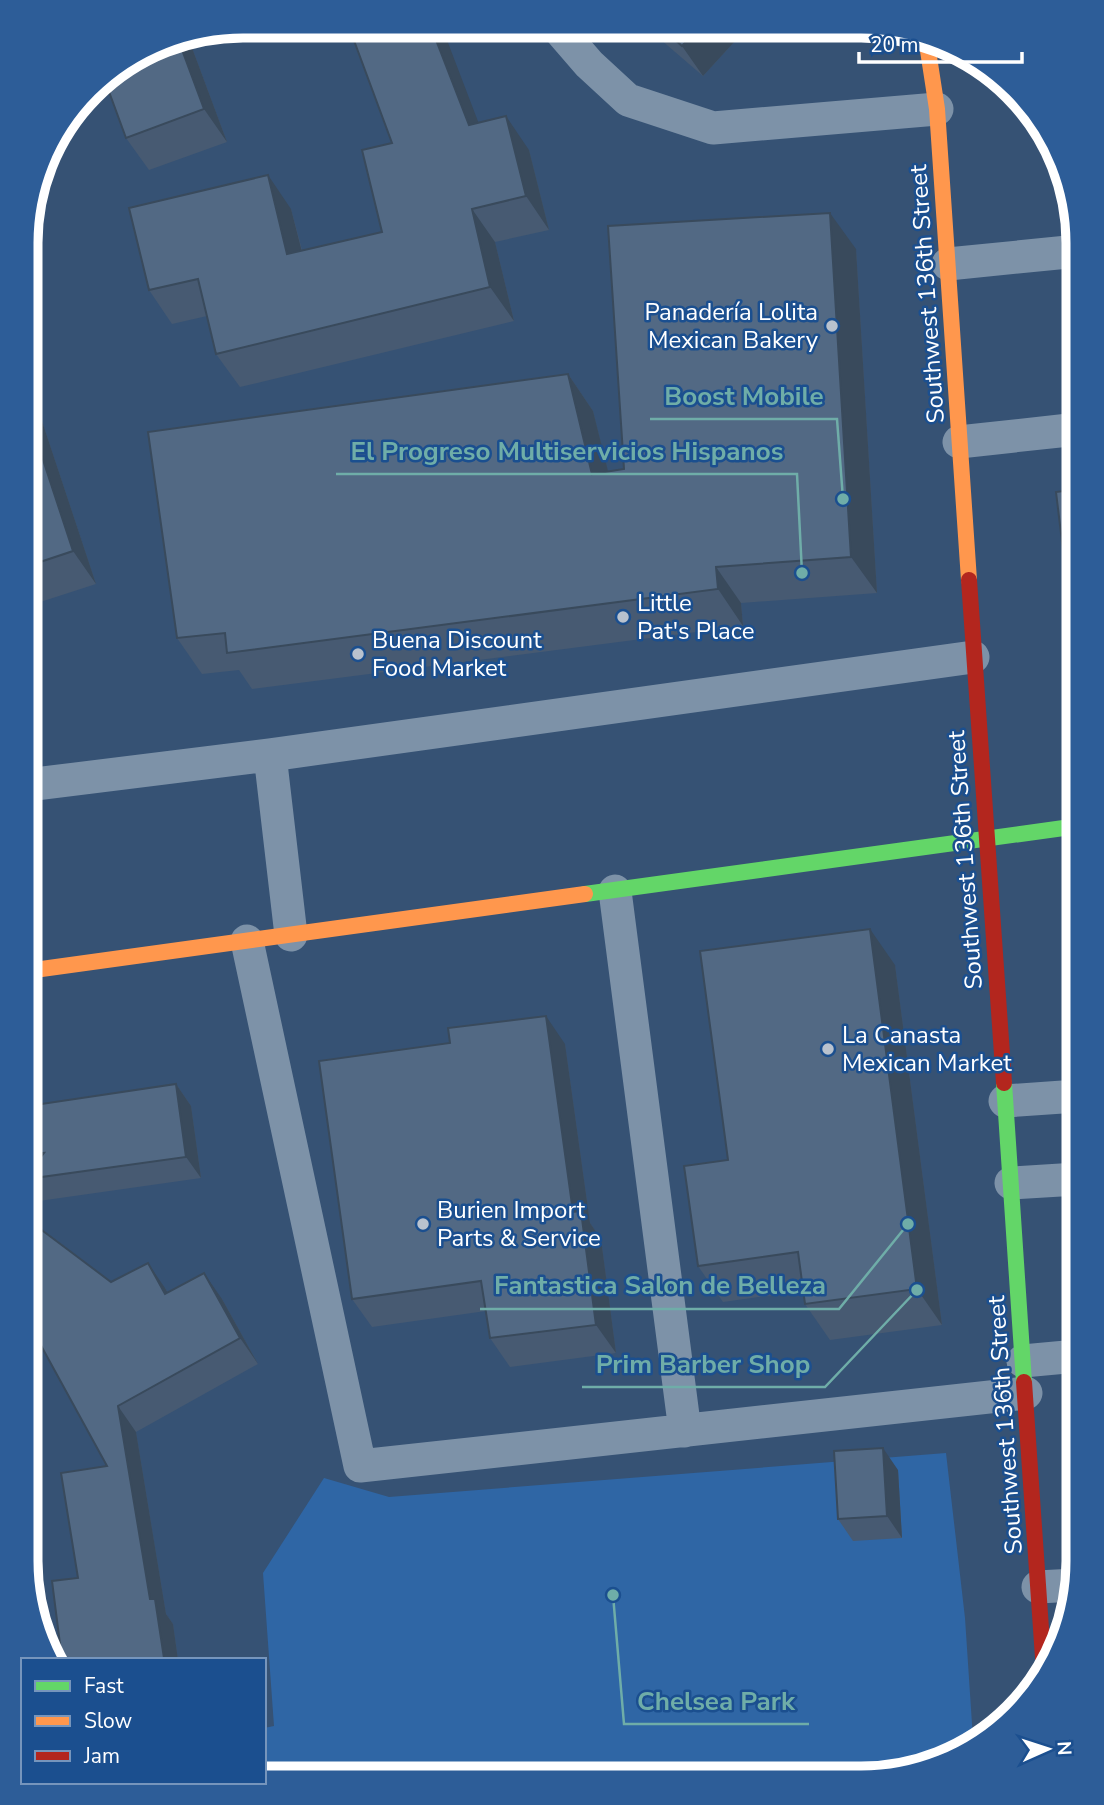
<svg xmlns="http://www.w3.org/2000/svg" width="1104" height="1805" font-family="'Nunito Sans',sans-serif">
	<rect width="100%" height="100%" fill="#365274"/>
	<path fill="#2f66a5" d="M946 1453 965 1618 973 1739 943 1762 861 1779 264 1777V1728L274 1726 263 1573 324 1478 389 1497Z"/>
	<g fill="none" stroke-linecap="round" stroke-linejoin="round">
		<path stroke="#7d92a8" stroke-width="33" d="M557 27 589 64 628 100 713 128 937 109
			M948 264 1078 251
			M959 442 1078 429
			M270 755 291 935
			M27 785 270 755 973 657
			M615 891 685 1431
			M247 941 360 1466 1026 1393
			M1005 1101 1077 1096
			M1011 1183 1077 1179
			M1023 1361 1077 1356
			M1038 1587 1075 1585"/>
		<path stroke="#63d668" stroke-width="16" d="M585 894 1078 826
			M1004 1083 1024 1382"/>
		<path stroke="#ff974d" stroke-width="16" d="M927 44 937 109 969 580
			M27 971 585 894"/>
		<path stroke="#b3261e" stroke-width="16" d="M969 580 1004 1083
			M1024 1382 1044 1672"/>
	</g>
	<path fill="#475a72" d="M646 27 747 28 703 76Z
		M188 37 227 142 149 170 126 138 161 43Z
		M479 123 529 150 549 230 495 242 514 321 240 387 216 354 207 316 172 324 149 290 291 209 302 250 382 232 392 143Z
		M856 249 877 593 741 603 743 626 252 689 239 670 202 674 177 638 568 374 593 411 608 472 624 469Z
		M28 379 96 584 28 606Z
		M1078 489V569L1072 570 1064 558Z
		M27 640 35 662 27 664Z
		M895 965 942 1325 830 1340 805 1304 803 1291 723 1302 698 1266 728 1160Z
		M565 1044 590 1223 601 1239 616 1353 510 1367 490 1338 486 1311 372 1327 352 1299Z
		M176 1084 191 1106 201 1178 39 1201 27 1184V1099L35 1105Z
		M27 1219 111 1282 165 1288 168 1293 222 1299 258 1364 136 1432 166 1614 173 1624 178 1660H62L78 1578 107 1466 38 1340 27 1332Z
		M898 1470 902 1538 853 1541 838 1519Z"/>
	<path fill="#394a5c" d="M431 27H442L492 158 469 125Z
		M699 28H747L703 76 682 46Z
		M188 37 227 142 204 109 178 39Z
		M506 116 529 150 549 230 526 196Z
		M268 175 291 209 311 287 287 254Z
		M472 209 495 242 514 321 490 287Z
		M830 213 856 249 877 593 851 557Z
		M568 374 593 411 618 511 592 474Z
		M28 379 96 584 73 551 28 414Z
		M716 567 741 603 743 626 718 589Z
		M27 640 35 662 27 652Z
		M870 929 895 965 942 1325 917 1289Z
		M546 1016 565 1044 590 1223 601 1239 616 1353 596 1325 573 1212Z
		M176 1084 191 1106 201 1178 186 1157Z
		M148 1263 165 1288 183 1320 165 1294Z
		M204 1273 222 1299 258 1364 240 1338Z
		M118 1406 136 1432 166 1614 173 1624 178 1660H165L164 1658 150 1599Z
		M883 1448 898 1470 902 1538 887 1516Z"/>
	<path fill="#526984" stroke="#394a5c" stroke-width="2" d="M349 27H431L469 125 506 116 526 196 472 209 490 287 216 354 198 279 149 290 129 208 268 175 287 254 382 232 362 150 392 143Z
		M661 27 699 28 682 46Z
		M178 39 204 109 126 138 104 78 161 43Z
		M830 213 851 557 716 567 718 589 227 653 225 633 177 638 148 432 568 374 592 474 624 469 608 226Z
		M28 414 73 551 28 566Z
		M1078 489V556L1064 558 1056 492Z
		M870 929 917 1289 805 1304 798 1252 698 1266 684 1166 728 1160 700 951Z
		M546 1016 573 1212 581 1211 596 1325 490 1338 481 1281 352 1299 319 1061 450 1043 448 1028Z
		M176 1084 186 1157 27 1179V1175L44 1153 27 1154V1099L35 1105Z
		M27 1219 111 1282 148 1263 165 1294 204 1273 240 1338 118 1406 150 1599H155L164 1658 150 1660H62L52 1581 78 1578 61 1473 107 1466 27 1320Z
		M883 1448 887 1516 838 1519 834 1451Z"/>
	<g fill="#b9c2ce" stroke="#1b4f8f" stroke-width="2.5">
		<circle cx="832" cy="326" r="7"/>
		<circle cx="623" cy="617" r="7"/>
		<circle cx="358" cy="654" r="7"/>
		<circle cx="828" cy="1049" r="7"/>
		<circle cx="423" cy="1224" r="7"/>
	</g>
	<g text-anchor="middle" dominant-baseline="central" stroke-width="5" stroke-linejoin="round" paint-order="stroke">
		<g font-size="24" fill="#fff" stroke="#1b4f8f">
			<text transform="translate(927 294) rotate(-94)">Southwest 136th Street</text>
			<text transform="translate(965 860) rotate(-94)">Southwest 136th Street</text>
			<text transform="translate(1005 1425) rotate(-94)">Southwest 136th Street</text>
		</g>
		<g font-size="24" fill="#fff" stroke="#1b4f8f" text-anchor="start">
			<text x="818" y="312" text-anchor="end">Panadería Lolita<tspan x="818" dy="28">Mexican Bakery</tspan></text>
			<text x="637" y="603">Little<tspan x="637" dy="28">Pat's Place</tspan></text>
			<text x="372" y="640">Buena Discount<tspan x="372" dy="28">Food Market</tspan></text>
			<text x="842" y="1035">La Canasta<tspan x="842" dy="28">Mexican Market</tspan></text>
			<text x="437" y="1210">Burien Import<tspan x="437" dy="28">Parts &amp; Service</tspan></text>
		</g>
	</g>
	<path d="M0 0H1104V1805H0ZM243 38H861A205 205 0 0 1 1066 243V1561A205 205 0 0 1 861 1766H243A205 205 0 0 1 38 1561V243A205 205 0 0 1 243 38Z" fill="#2d5d98" fill-rule="evenodd"/>
	<path fill="none" stroke="#fff" stroke-width="9" d="M243 38H861A205 205 0 0 1 1066 243V1561A205 205 0 0 1 861 1766H243A205 205 0 0 1 38 1561V243A205 205 0 0 1 243 38Z"/>
	<path fill="none" stroke="#6fada8" stroke-width="2.5" d="M843 499L837 419H650M802 573L797 474H336M908 1224L839 1309H480M917 1290L825 1387H582M613 1595L624 1724H809"/>
	<g fill="#6fada8" stroke="#1b4f8f" stroke-width="2.5">
		<circle cx="843" cy="499" r="7"/>
		<circle cx="802" cy="573" r="7"/>
		<circle cx="908" cy="1224" r="7"/>
		<circle cx="917" cy="1290" r="7"/>
		<circle cx="613" cy="1595" r="7"/>
	</g>
	<g font-size="26" text-anchor="middle" font-weight="bold" fill="#6fada8" stroke="#1b4f8f" stroke-width="5" stroke-linejoin="round" paint-order="stroke">
		<text x="744" y="405">Boost Mobile</text>
		<text x="567" y="460">El Progreso Multiservicios Hispanos</text>
		<text x="660" y="1294">Fantastica Salon de Belleza</text>
		<text x="703" y="1373">Prim Barber Shop</text>
		<text x="716" y="1710">Chelsea Park</text>
	</g>
	<rect x="21" y="1658" width="245" height="126" fill="#1b4f8f" stroke="#7695bc" stroke-width="2"/>
	<rect x="35" y="1681" width="35" height="10" fill="#63d668" stroke="#7695bc" stroke-width="2"/>
	<text x="84" y="1693" font-size="21" fill="#ffffff">Fast</text>
	<rect x="35" y="1716" width="35" height="10" fill="#ff974d" stroke="#7695bc" stroke-width="2"/>
	<text x="84" y="1728" font-size="21" fill="#ffffff">Slow</text>
	<rect x="35" y="1751" width="35" height="10" fill="#b3261e" stroke="#7695bc" stroke-width="2"/>
	<text x="84" y="1763" font-size="21" fill="#ffffff">Jam</text>
	<g transform="translate(1048 1749) rotate(87)" stroke="#1b4f8f" stroke-width="5" paint-order="stroke">
	<path d="M0-5L12 26L0 18L-12 26Z" fill="#ffffff"/>
	<text y="-10" font-size="19" font-weight="bold" text-anchor="middle" fill="#ffffff">N</text>
	</g>
	<path d="M859 52v10h163v-10" fill="none" stroke="#ffffff" stroke-width="3.5"/>
	<text x="870" y="52" font-size="21" fill="#ffffff" stroke="#1b4f8f" stroke-width="5" paint-order="stroke">20 m</text>
</svg>
